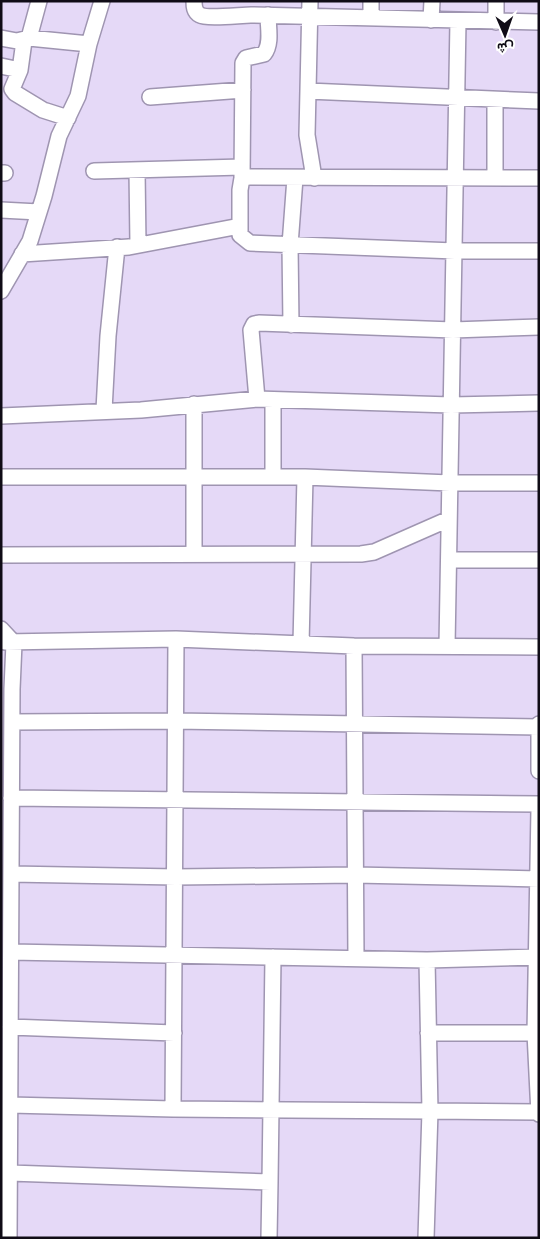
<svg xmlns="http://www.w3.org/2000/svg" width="540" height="1239" font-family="'Work Sans',Vazirmatn,sans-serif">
	<rect width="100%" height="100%" fill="#e5d9f7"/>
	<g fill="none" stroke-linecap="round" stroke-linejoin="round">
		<g stroke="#9f95b1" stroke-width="18">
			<path id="minor" d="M194 1C194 6 194 12 200 15 207 19 241 15 251 15L539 22
				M310 1 307 135 314 178
				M371 18V1
				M431 20 432 1
				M496 22V1
				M1 38 17 41 29 38 89 44
				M29 38 39 1
				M24 41 20 70 12 89 15 93 43 110 68 118
				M1 66 20 70
				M308 91 539 101
				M150 97 243 90
				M137 170 138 245
				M94 171 242 167
				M1 173H5
				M495 177V100
				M242 178 243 63 246 58 264 54C272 44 268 27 268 15
				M539 178 249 177 242 178 240 190V235L250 243 455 251H539
				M1 210 39 212
				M22 254 129 247 240 226
				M1 291 30 241 44 196 59 136 78 96 89 44 102 1
				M291 325 290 245 295 178
				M257 399 251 330 254 324 259 323 453 330 539 327
				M104 410 108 336 117 247
				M1 416 141 410 257 399 451 405 539 403
				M1 477H305L450 483H539
				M273 477V400
				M194 554V404
				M1 555 361 554 374 552 449 519
				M449 560H539
				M1 629 14 643 12 689 9 1238
				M5 642 176 639 354 646 539 647
				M301 644 305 477
				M354 646 356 958
				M447 646 458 21
				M12 722 175 721 539 727
				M539 724V771
				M11 798 539 804
				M539 809 535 1033 539 1114
				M11 874 176 877 355 875 539 879
				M11 952 427 960 539 957
				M10 1027 174 1033
				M428 1033H539
				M10 1105 173 1109 176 639
				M173 1109 430 1111 427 960
				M10 1173 270 1182 269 1238
				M270 1182 273 957
				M426 1238 430 1111 539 1112"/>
		</g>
		<use href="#minor" stroke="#fff" stroke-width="15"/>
	</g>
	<rect width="540" height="1239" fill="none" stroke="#100c16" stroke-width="5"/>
	<g transform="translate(505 35) rotate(178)" stroke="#ffffff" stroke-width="4" paint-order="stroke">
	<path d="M0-4L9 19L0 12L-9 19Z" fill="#100c16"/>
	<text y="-8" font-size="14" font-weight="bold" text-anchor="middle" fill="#100c16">ش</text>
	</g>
</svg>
